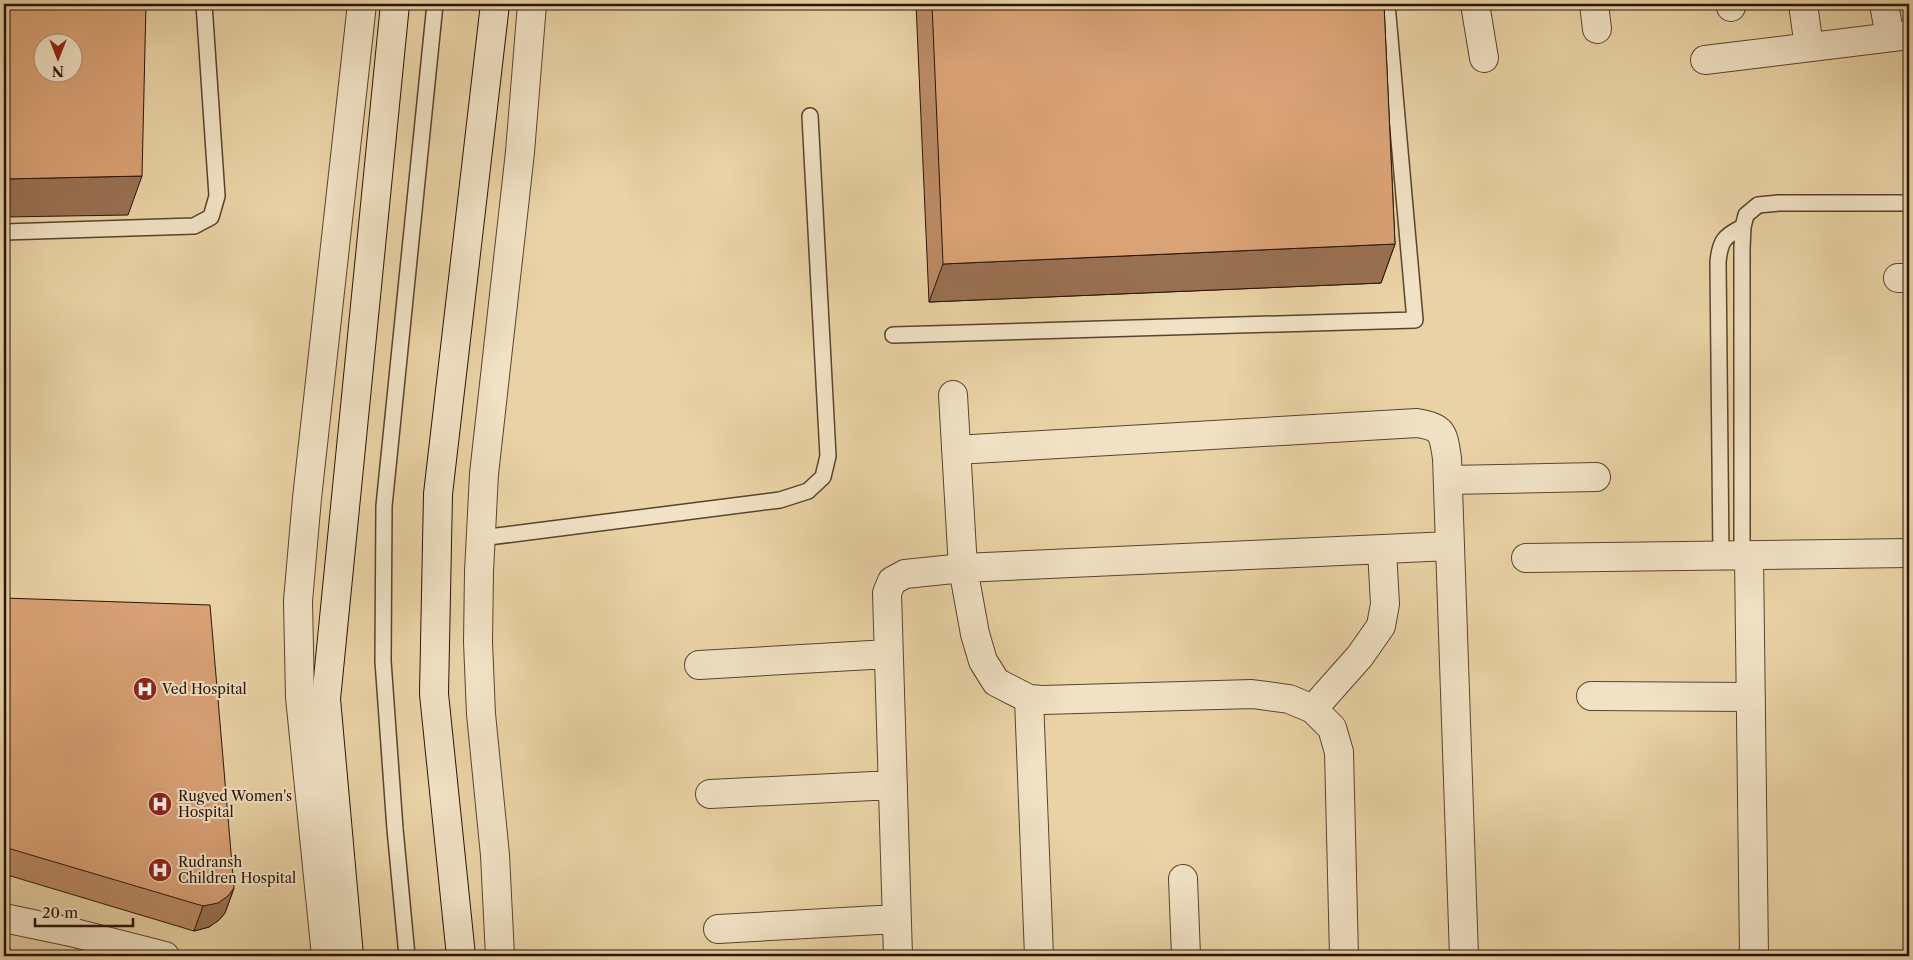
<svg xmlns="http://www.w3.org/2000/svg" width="1913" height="960" font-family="'Libre Caslon Text',serif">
	<rect width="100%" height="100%" fill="#e9d3a6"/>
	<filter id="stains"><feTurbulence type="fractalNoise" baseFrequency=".004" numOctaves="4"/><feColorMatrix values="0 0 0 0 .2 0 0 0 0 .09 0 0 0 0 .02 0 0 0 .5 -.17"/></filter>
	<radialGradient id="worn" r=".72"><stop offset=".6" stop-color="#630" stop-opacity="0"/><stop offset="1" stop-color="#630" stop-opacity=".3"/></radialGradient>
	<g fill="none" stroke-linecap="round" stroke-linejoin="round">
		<g stroke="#5a432c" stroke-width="18">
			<path id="lane" d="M4 232 194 226 211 217 217 196 204 4
				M893 335 1415 320 1387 4
				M481 538 780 500 808 491 823 477 828 456 810 116
				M1742 556V248L1743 227 1746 215 1758 205 1779 203H1901
				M1721 557 1718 262C1720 241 1724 236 1743 227
				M407 956 395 829 383 661 384 506 435 4"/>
		</g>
		<g stroke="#5a432c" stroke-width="30">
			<path id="street" d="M1475 4 1484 58
				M1594 4 1597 29
				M1731 4V7
				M1803 4 1809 47
				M1884 4 1890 37
				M1705 60 1909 35
				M1898 278H1909
				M953 395 963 568 975 634 983 661 996 682 1029 699 1043 700 1252 694 1289 699 1313 709 1332 728 1339 752 1344 956
				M956 450 1417 423C1444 427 1443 434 1447 458L1464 956
				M1448 480 1596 477
				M1749 556 1754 956
				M1526 558 1909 553
				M699 665 888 654
				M1591 696 1751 697
				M1029 699 1039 956
				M1313 709 1360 656 1381 626 1385 604 1382 550
				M710 794 893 785
				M1183 879 1186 956
				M4 918 71 932 165 956
				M718 929 896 919
				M326 956 300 697 298 601 307 498 362 4
				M500 956 495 855 481 714 478 642 479 572 484 474 520 152 532 4
				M898 956 887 593 892 581 905 574 963 568 1450 546"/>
		</g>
		<g stroke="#2a1304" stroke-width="30">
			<path id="secondary" d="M349 956 326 699 395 4
				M461 956 434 694 438 494 495 4"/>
		</g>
		<use href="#lane" stroke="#f1e2c5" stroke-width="15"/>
		<use href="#street" stroke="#f1e2c5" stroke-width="28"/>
		<use href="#secondary" stroke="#f1e2c5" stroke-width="28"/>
	</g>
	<path fill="#bb8b66" stroke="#2a1304" d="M916 4H1384L1395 244 1381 283 929 302Z
		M4 598 234 888 225 913 219 920 209 927 194 931 4 874Z"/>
	<path fill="#997153" stroke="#2a1304" d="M142 176 128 215 4 217V179Z
		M1395 244 1381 283 929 302 943 264Z
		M234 888 225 913 219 920 209 927 194 931 203 906Z"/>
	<path fill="#daa277" stroke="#2a1304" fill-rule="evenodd" d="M4 4H146L142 176 4 179ZM42 42H72V72H42Z
		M932 4H1384L1395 244 943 264Z
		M4 598 210 605 234 888 228 896 218 903 203 906 4 847Z"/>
	<defs>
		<g id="hospital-disc" transform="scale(1.25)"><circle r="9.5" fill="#8f2418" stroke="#f1e2c5"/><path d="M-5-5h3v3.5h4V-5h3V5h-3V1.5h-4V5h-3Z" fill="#fff"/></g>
	</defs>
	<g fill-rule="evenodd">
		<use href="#hospital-disc" x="145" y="689"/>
		<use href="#hospital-disc" x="160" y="804"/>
		<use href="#hospital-disc" x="160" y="870"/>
	</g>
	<g text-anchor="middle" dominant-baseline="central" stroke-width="4" stroke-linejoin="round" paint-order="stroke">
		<g font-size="14" fill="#2a1304" stroke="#f1e2c5" text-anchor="start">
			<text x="162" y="689">Ved Hospital</text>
			<text x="178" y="796">Rugved Women's<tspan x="178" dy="16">Hospital</tspan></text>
			<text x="178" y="862">Rudransh<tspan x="178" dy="16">Children Hospital</tspan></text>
		</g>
	</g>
	<rect width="1913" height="960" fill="none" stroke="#e9d3a6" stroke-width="20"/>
	<rect x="5" y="5" width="1903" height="950" fill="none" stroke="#2a1304" stroke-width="2.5"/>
	<rect x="10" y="10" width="1893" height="940" fill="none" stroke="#2a1304"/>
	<g transform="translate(58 58) rotate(180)"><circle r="24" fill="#f1e2c5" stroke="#a18f78"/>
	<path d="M0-4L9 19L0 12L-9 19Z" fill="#8f2418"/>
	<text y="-8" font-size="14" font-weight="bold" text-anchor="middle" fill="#2a1304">N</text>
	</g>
	<path d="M35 918v8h98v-8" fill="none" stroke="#2a1304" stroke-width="2.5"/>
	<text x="42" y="918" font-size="15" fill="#2a1304" stroke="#f1e2c5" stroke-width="4" paint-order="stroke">20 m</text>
	<rect width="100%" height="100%" filter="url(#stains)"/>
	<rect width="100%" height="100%" fill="url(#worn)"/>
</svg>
